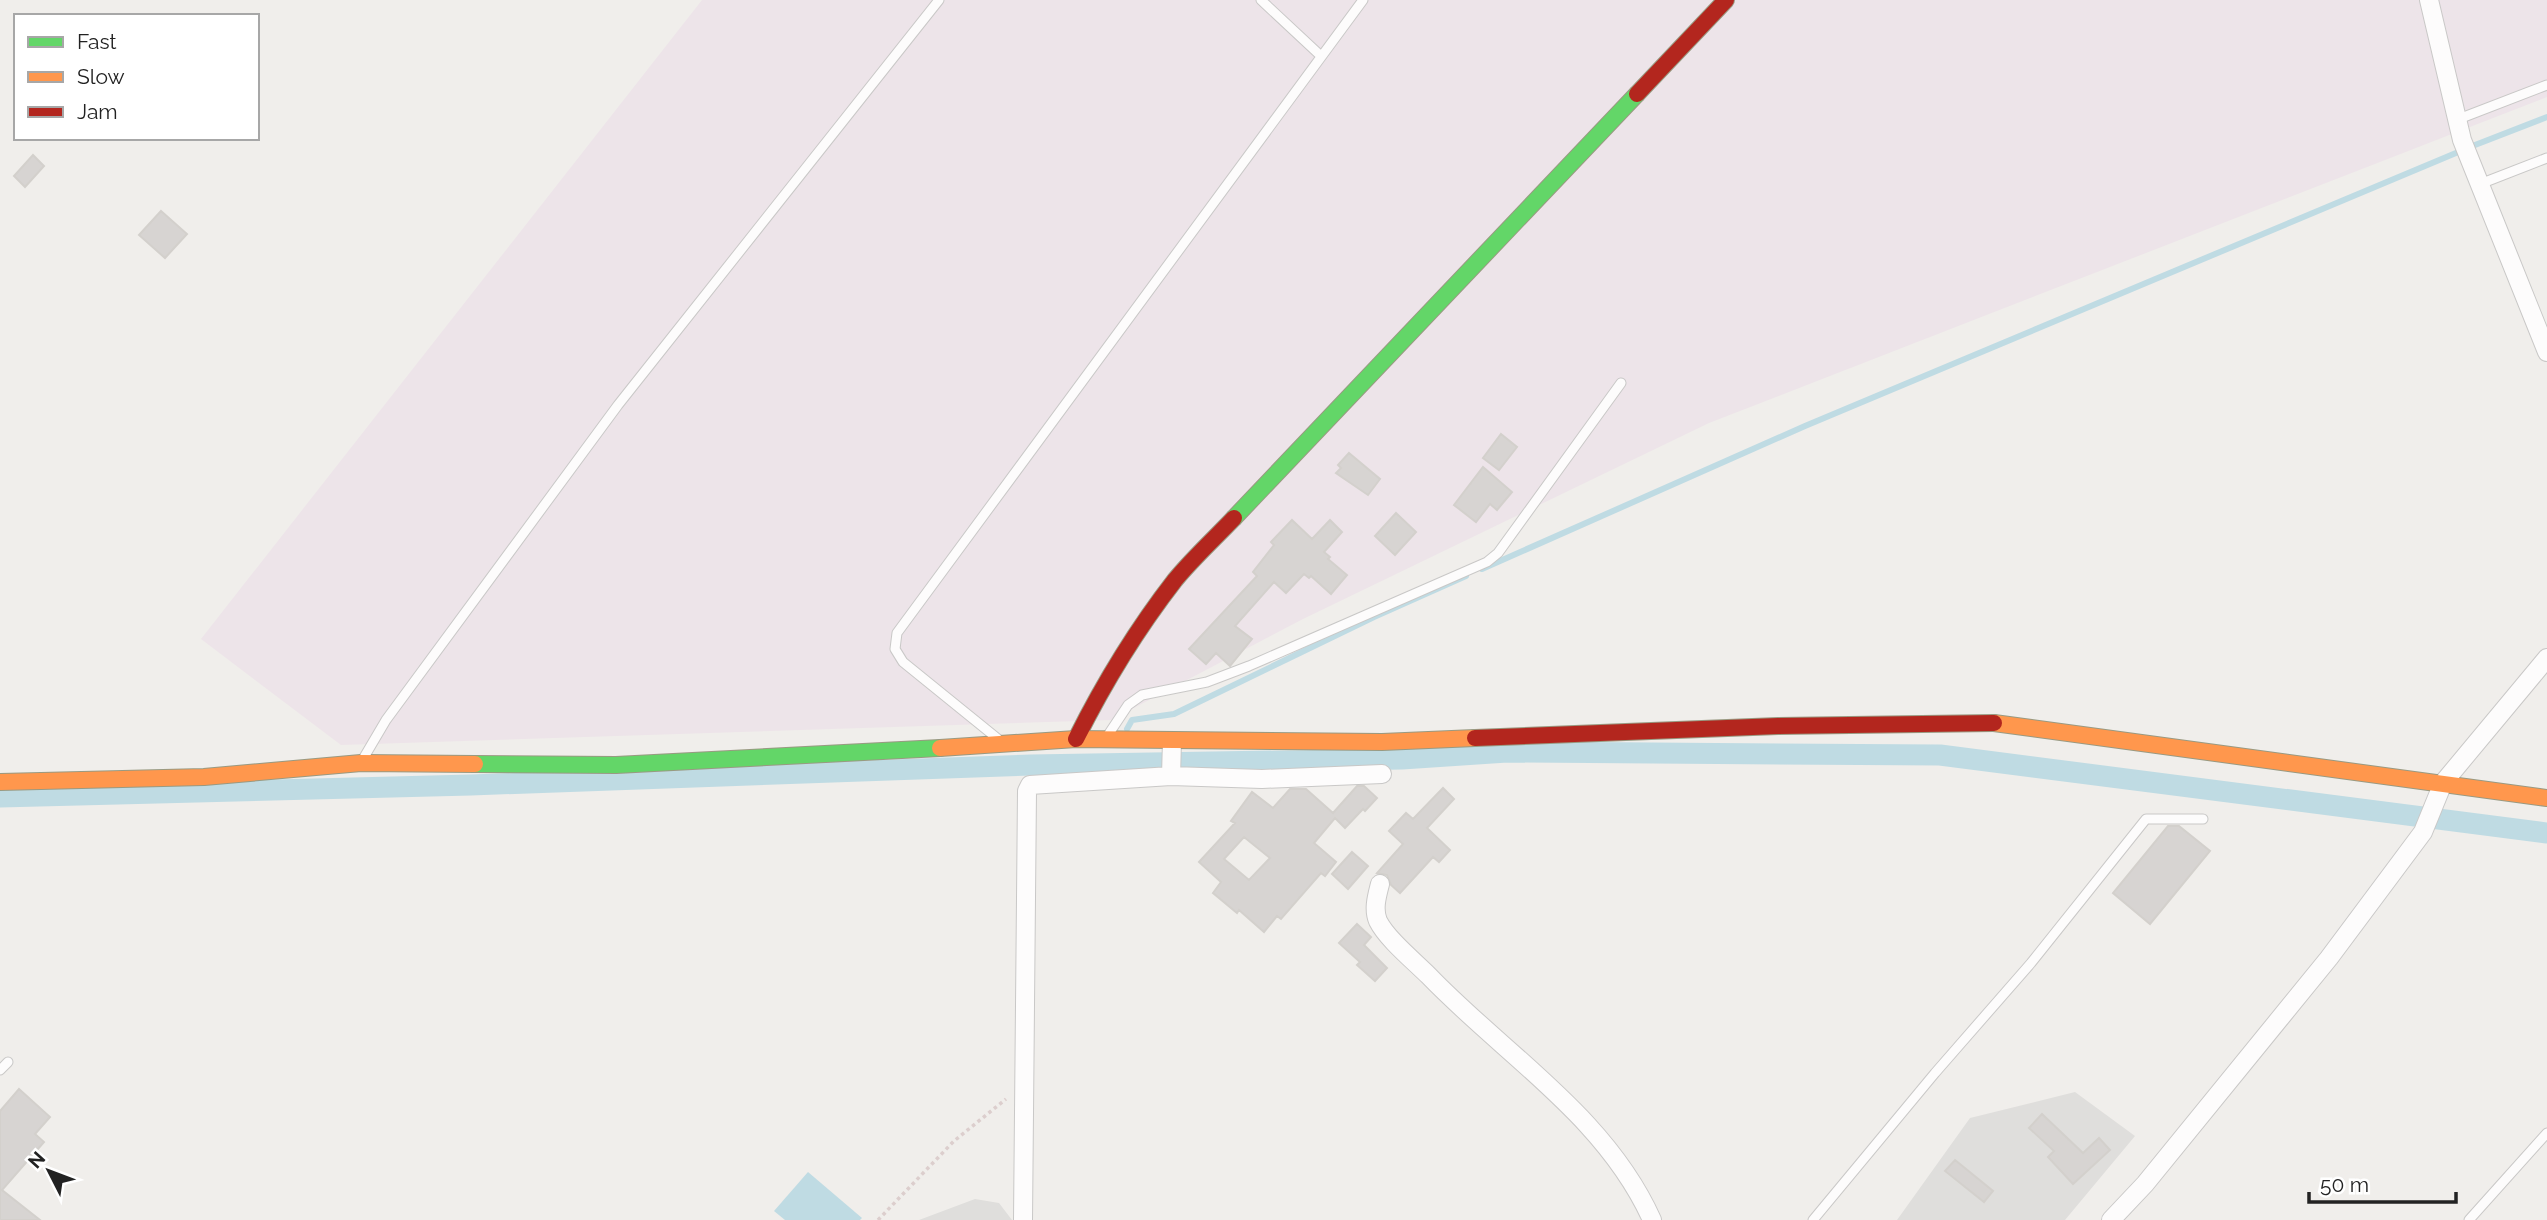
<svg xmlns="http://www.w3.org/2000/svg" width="2547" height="1220" font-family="Raleway,sans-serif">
	<rect width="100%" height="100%" fill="#f0eeeb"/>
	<path fill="#dfdedc" d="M2075 1092 2135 1136 2065 1220H1897L1970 1118Z
		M975 1199 999 1203 1012 1220H919Z"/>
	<path fill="#ede4e9" d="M702 0H2547V97L1709 423 1303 619 1111 720 341 745 201 639Z"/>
	<path fill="#bfdbe3" d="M808 1172 862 1218 860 1220H785L774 1211Z"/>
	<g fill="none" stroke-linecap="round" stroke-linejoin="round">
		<path stroke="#bfdbe3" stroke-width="6" d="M1482 569 1805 426 2475 145 2547 117
			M1127 729 1132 720 1174 714 1374 617 1466 576"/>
		<path stroke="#bfdbe3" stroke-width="21" d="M0 797 471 785 1031 765 1402 759 1507 752 1940 755 2547 833"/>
	</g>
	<path fill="#d7d4d2" stroke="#d3d0cc" stroke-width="2" fill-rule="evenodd" d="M33 155 44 166 25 187 14 176Z
		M161 211 187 234 165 258 139 235Z
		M1501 434 1517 447 1499 470 1483 458Z
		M1349 453 1380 479 1368 495 1336 473 1341 468 1338 465Z
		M1483 467 1512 492 1497 510 1490 504 1476 522 1454 505Z
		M1396 513 1416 532 1395 555 1375 536Z
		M1292 520 1312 539 1330 520 1342 532 1324 552 1330 557 1328 559 1347 575 1331 594 1311 576 1309 578 1304 574 1286 593 1274 582 1235 626 1252 639 1230 666 1216 653 1206 664 1189 649 1257 576 1253 572 1274 545 1271 542Z
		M1357 786H1364L1377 798 1365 811 1363 809 1345 828 1335 818 1314 843 1336 862 1325 876 1321 873 1281 919 1277 916 1264 932 1239 910 1237 913 1213 893 1221 882 1199 862 1235 823 1231 821 1252 792 1273 808 1290 789H1306L1333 813ZM1244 837 1270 858 1249 880 1224 859Z
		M1443 788 1454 799 1427 828 1450 850 1439 862 1433 857 1400 893 1391 885 1387 875 1377 873 1403 844 1389 831 1406 813 1413 819Z
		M2168 826H2179L2210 851 2150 924 2113 893Z
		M1352 852 1368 866 1348 889 1332 874Z
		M1357 924 1371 937 1364 945 1387 968 1375 981 1357 965 1360 962 1339 943Z
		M19 1089 50 1117 35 1134 44 1142 2 1190 40 1220H0V1111Z
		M2042 1114 2083 1153 2099 1138 2110 1150 2073 1184 2048 1157 2054 1151 2029 1128Z
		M1955 1160 1993 1191 1984 1202 1945 1171Z"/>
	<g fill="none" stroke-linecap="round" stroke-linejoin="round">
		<g stroke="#c9c8c7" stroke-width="11">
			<path id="lane" d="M1261 0 1321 56
				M2456 120 2547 85
				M2480 184 2547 158
				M1108 735 1128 705 1142 695 1207 682 1249 666 1487 562 1498 553 1621 383
				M998 739 903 662 895 649 897 633 1363 0
				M363 759 386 720 618 405 939 0
				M0 1070 8 1062
				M1813 1220 1935 1073 2031 963 2146 819H2203
				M2469 1220 2547 1133"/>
		</g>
		<g stroke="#c9c8c7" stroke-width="20">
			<path id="street" d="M2429 0 2462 140 2547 352
				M1171 776 1172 741
				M1380 884C1377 896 1373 909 1378 921 1387 939 1414 961 1429 976 1505 1055 1606 1117 1652 1220
				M1023 1220 1027 791 1030 785 1171 776 1262 779 1382 774
				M2111 1220 2145 1184 2329 958 2423 832 2443 783 2547 658"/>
		</g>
		<g stroke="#999a82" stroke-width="18">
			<path id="fast" d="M1234 518 1637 94
				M475 764 616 765 940 748"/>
		</g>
		<g stroke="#999a82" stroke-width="18">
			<path id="slow" d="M1994 723 2547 798
				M940 748 1076 739 1382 742 1475 738
				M0 782 204 777 361 763 475 764"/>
		</g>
		<g stroke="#999a82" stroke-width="18">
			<path id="jam" d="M1637 94 1726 0
				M1475 738 1778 726 1994 723
				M1076 739C1104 683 1137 629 1175 580 1193 558 1215 538 1234 518"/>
		</g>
		<path stroke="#dccecd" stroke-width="3.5" stroke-dasharray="3.5 3.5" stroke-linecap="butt" d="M878 1220 954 1141 1006 1099"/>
		<use href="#lane" stroke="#fdfcfc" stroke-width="9"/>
		<use href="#street" stroke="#fdfcfc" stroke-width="18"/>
		<use href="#fast" stroke="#63d668" stroke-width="16"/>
		<use href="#slow" stroke="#ff974d" stroke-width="16"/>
		<use href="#jam" stroke="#b3261e" stroke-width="16"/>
	</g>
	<rect x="14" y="14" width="245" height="126" fill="#ffffff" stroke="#a7a7a7" stroke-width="2"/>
	<rect x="28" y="37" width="35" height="10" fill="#63d668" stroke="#a7a7a7" stroke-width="2"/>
	<text x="77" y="49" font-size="21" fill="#222222">Fast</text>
	<rect x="28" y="72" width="35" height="10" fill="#ff974d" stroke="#a7a7a7" stroke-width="2"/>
	<text x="77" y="84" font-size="21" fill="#222222">Slow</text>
	<rect x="28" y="107" width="35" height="10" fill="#b3261e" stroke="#a7a7a7" stroke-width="2"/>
	<text x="77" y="119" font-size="21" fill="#222222">Jam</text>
	<g transform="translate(49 1171) rotate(312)" stroke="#ffffff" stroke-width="5" paint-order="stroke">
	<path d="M0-5L12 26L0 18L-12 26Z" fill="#222222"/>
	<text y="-10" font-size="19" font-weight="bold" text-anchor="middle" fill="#222222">N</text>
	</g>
	<path d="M2309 1192v10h147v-10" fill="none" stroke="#222222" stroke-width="3.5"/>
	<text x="2320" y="1192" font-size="21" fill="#222222" stroke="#ffffff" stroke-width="5" paint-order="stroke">50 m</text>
</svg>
